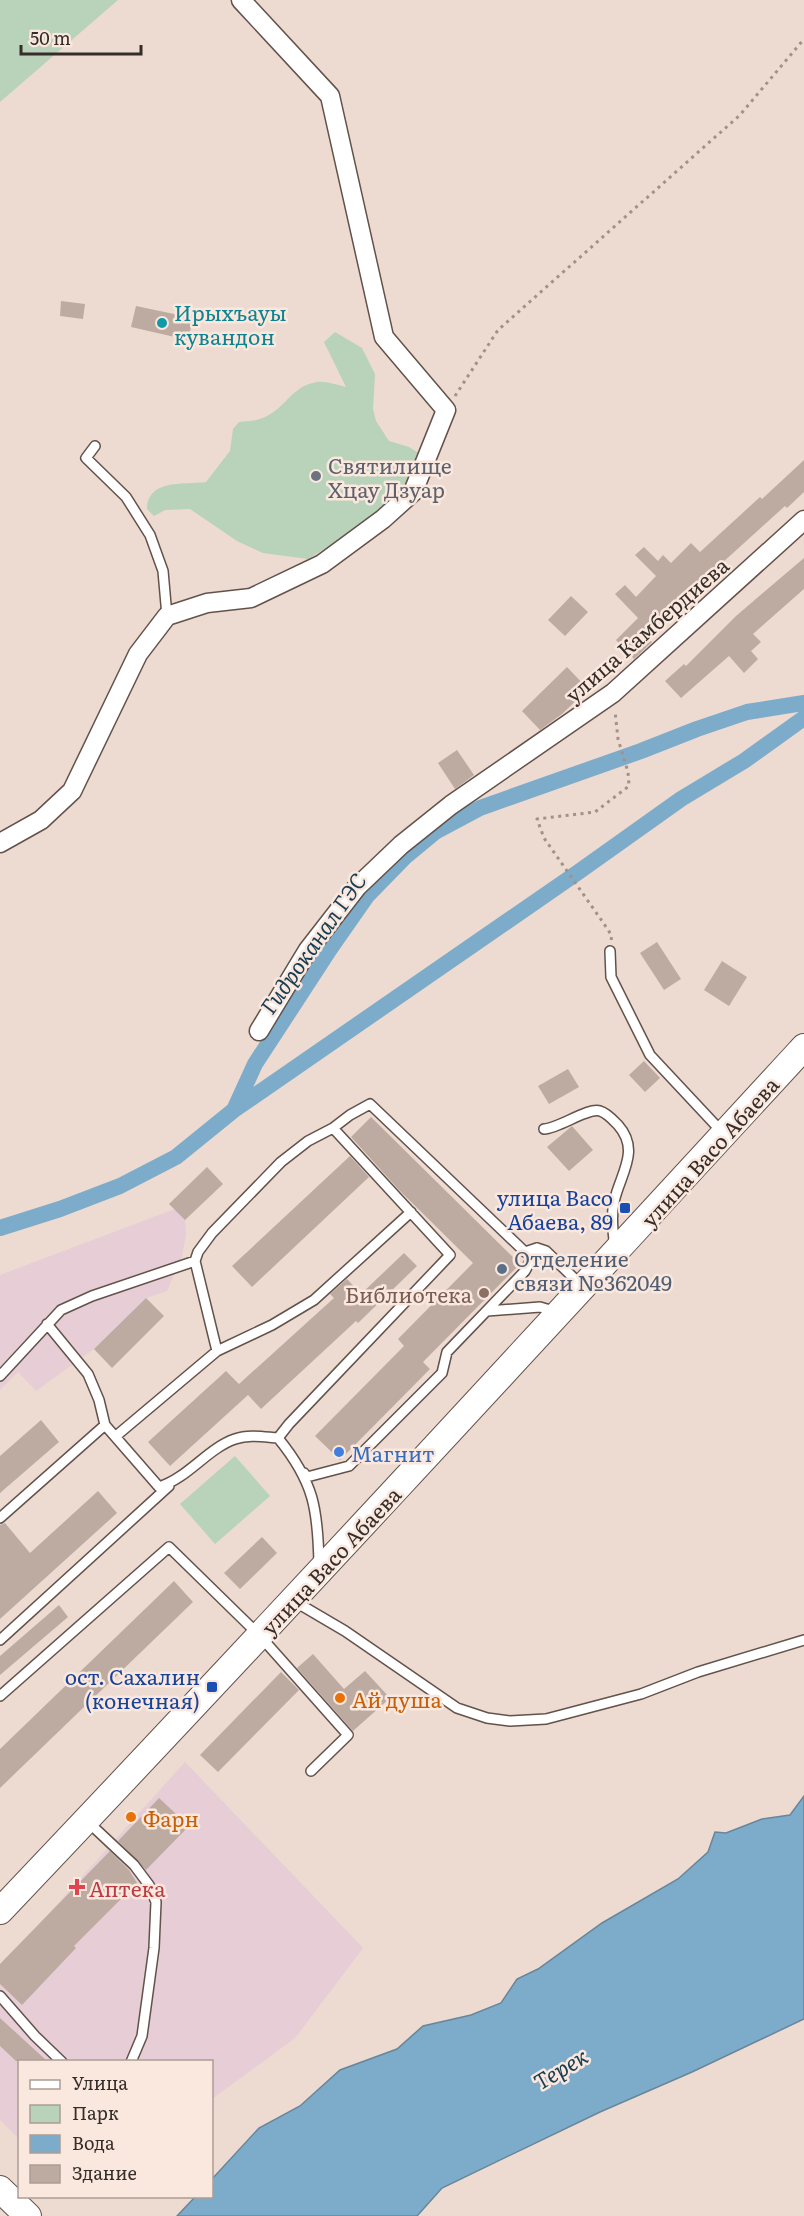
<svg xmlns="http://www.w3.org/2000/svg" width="804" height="2216" font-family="Literata,serif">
	<rect width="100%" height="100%" fill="#eddad0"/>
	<path fill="#e6cdd6" d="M175 1209 185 1220 186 1234 182 1256 167 1291 146 1298 94 1349 36 1391 18 1372 0 1390V1275Z
		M185 1762 363 1948 295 2038 212 2099V2062H20L19 2139 0 2120V1968Z"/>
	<path fill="#b8d3ba" d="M0 0H118L0 102Z
		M335 332 362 348 375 374 373 409 376 421 389 441 409 447 422 455 412 477 394 502 365 524 308 559 263 553 237 541 190 509 165 510 154 516 147 509C148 478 186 485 206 482L230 451 233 429 239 422C249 421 258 421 267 416 287 406 292 386 317 382 326 381 337 385 346 387L324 342Z
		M235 1456 270 1496 215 1544 180 1504Z"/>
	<path fill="#7dacca" stroke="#67869a" stroke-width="1.5" d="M804 1796V2019L692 2072 600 2112 442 2188 417 2216H177L195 2197 212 2196V2179L259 2128 300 2106 340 2070 397 2049 423 2026 471 2015 501 2003 517 1979 538 1969 602 1923 678 1879 708 1852 715 1832 726 1833 762 1819 790 1815Z"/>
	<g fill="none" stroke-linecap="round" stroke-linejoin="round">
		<path stroke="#7dacca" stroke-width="16" d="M234 1110 577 873 681 799 744 761 804 718
			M0 1228 60 1209 120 1186 176 1157 234 1110 255 1064 330 949 367 896 406 856 435 832 480 808 641 751 697 729 747 712 804 703"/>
	</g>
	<path fill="#bdaba2" d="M61 301 85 304 83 319 60 316Z
		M136 306 193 318 188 340 131 327Z
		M804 460V492L787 508 785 506 722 563 724 564 706 582 703 579 676 606 675 605 644 634 652 642 634 659 616 640 638 618 615 594 625 585 636 597 656 576 635 555 644 547 658 561 663 555 671 563 691 543 700 552 760 497 762 499Z
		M804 558V589L753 634 761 642 751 651 758 659 744 673 729 656 681 698 665 681 684 664 686 666 736 616Z
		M571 596 588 612 565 636 548 620Z
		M567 667 588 689 562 714 540 730 522 711Z
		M457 750 474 775 455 789 438 763Z
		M657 942 681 979 664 990 640 953Z
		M722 961 747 977 729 1006 704 990Z
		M644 1061 660 1078 645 1092 629 1075Z
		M568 1069 579 1087 549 1104 538 1086Z
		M371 1117 520 1264 423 1362 430 1369 340 1460 315 1436 404 1346 398 1339 473 1263 399 1190 351 1137Z
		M572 1126 593 1150 569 1171 547 1147Z
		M350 1156 369 1177 252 1287 232 1266Z
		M207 1167 223 1184 185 1220 169 1204Z
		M404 1253 417 1266 358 1323 356 1321 261 1409 248 1395 170 1466 148 1442 226 1371 239 1384 334 1298 330 1294 347 1279 361 1294Z
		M146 1298 164 1316 112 1368 94 1349Z
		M41 1420 59 1442 0 1493V1456Z
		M98 1491 117 1513 0 1619V1525L5 1523 30 1553Z
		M262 1537 277 1553 240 1589 224 1573Z
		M174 1581 193 1602 0 1788V1749Z
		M59 1605 68 1617 0 1675V1656Z
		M313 1654 344 1689 365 1671 390 1698 353 1731 297 1668Z
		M281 1672 299 1690 218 1772 200 1755Z
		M159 1798 189 1826 146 1870 118 1841Z
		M110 1851 129 1870 137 1883 74 1946 76 1948 22 2005 0 1984V1964Z
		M0 2018 47 2061H16L0 2046Z"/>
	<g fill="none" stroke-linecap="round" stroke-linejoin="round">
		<g stroke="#62524a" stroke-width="12">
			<path id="lane" d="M95 446 86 458 126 497 150 535 163 571 167 616
				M610 951 611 977 650 1055 722 1132
				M544 1129C560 1128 588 1107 600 1111 607 1113 613 1120 618 1125 641 1151 620 1174 614 1202 611 1218 613 1232 615 1248
				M487 1311 540 1307 557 1312
				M47 1324 88 1374 99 1400 105 1425 159 1487C188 1478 208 1448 235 1439 249 1434 264 1437 278 1438
				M217 1351 195 1261 198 1252 212 1233 281 1162 308 1141 333 1128 350 1115 370 1104 525 1252 537 1248 546 1251 582 1286
				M0 1376 61 1310 92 1296 195 1261
				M116 1436 217 1351 272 1325 314 1300 411 1212
				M304 1473 307 1477 349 1466 442 1373 447 1352 525 1271 537 1248
				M0 1518 105 1425
				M319 1565C318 1509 314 1482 278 1438L289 1424 450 1255 333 1128
				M294 1601 345 1631 457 1708 487 1718 510 1721 546 1719 641 1694 698 1672 804 1640
				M0 1640 169 1486
				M0 1696 169 1547 260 1636 348 1735 311 1771
				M87 1821 134 1865 149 1885 156 1902 154 1948 142 2036 131 2062
				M0 1996 35 2036 62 2062"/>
		</g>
		<g stroke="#62524a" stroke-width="21">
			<path id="street" d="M0 843 41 820 72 791 138 654 167 616 207 603 251 598 322 564 383 519 413 492 446 410 384 337 330 96 241 0
				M259 1031 308 950 357 887 401 845 451 805 613 693 804 520"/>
		</g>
		<g stroke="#62524a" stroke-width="28">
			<path id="secondary" d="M0 1911C271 1626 537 1337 804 1047
				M0 2189 28 2216"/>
		</g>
		<path stroke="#a0928a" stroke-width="3" stroke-dasharray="3 4.5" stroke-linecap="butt" d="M455 396 498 330 740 115 804 39
			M611 940 612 936 602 921 544 838 537 819 595 812 629 786 628 772 618 739 615 711"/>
		<use href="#lane" stroke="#fff" stroke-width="9"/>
		<use href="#street" stroke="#fff" stroke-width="18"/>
		<use href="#secondary" stroke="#fff" stroke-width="26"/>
	</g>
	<circle fill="#0f9aa8" stroke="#fae7dd" stroke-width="2" cx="162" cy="323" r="6"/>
	<circle fill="#6b7280" stroke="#fae7dd" stroke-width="2" cx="316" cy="476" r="6"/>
	<g fill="#1a4fb4" stroke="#fae7dd" stroke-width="2">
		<rect x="619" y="1202" width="12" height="12" rx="3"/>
		<rect x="206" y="1681" width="12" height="12" rx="3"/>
	</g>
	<circle fill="#5c6f8a" stroke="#fae7dd" stroke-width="2" cx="502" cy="1269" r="6"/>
	<circle fill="#8d6e63" stroke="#fae7dd" stroke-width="2" cx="484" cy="1293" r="6"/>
	<circle fill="#3f7fe0" stroke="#fae7dd" stroke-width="2" cx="339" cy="1452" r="6"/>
	<g fill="#e8710a" stroke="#fae7dd" stroke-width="2">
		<circle cx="340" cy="1698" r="6"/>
		<circle cx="131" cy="1817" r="6"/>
	</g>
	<path fill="#e0444e" stroke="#fae7dd" stroke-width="2" d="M74 1878h6v6h6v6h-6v6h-6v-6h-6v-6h6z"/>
	<g text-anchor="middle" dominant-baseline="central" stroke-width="5" stroke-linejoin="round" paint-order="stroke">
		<g font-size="21" fill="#0d838f" stroke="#fae7dd" text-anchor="start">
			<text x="174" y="311">Ирыхъауы<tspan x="174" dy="24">кувандон</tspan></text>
		</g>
		<g font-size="21" fill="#5b616d" stroke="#fae7dd" text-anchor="start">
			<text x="328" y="464">Святилище<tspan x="328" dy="24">Хцау Дзуар</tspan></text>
		</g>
		<g font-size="21" fill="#342d29" stroke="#fae7dd">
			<text transform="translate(646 629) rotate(-41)">улица Камбердиева</text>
			<text transform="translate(709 1151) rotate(-48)">улица Васо Абаева</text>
			<text transform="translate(330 1560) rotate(-47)">улица Васо Абаева</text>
		</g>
		<g font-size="21" fill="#164399" stroke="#fae7dd" text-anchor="end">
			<text x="613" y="1196">улица Васо<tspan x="613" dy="24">Абаева, 89</tspan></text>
			<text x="200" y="1675">ост. Сахалин<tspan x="200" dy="24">(конечная)</tspan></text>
		</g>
		<g font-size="21" fill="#4e5e75" stroke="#fae7dd" text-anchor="start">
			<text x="514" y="1257">Отделение<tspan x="514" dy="24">связи №362049</tspan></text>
		</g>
		<g font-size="21" fill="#785e54" stroke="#fae7dd" text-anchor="end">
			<text x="472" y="1293">Библиотека</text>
		</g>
		<g font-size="21" fill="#366cbe" stroke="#fae7dd" text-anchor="start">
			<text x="351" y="1452">Магнит</text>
		</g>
		<g font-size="21" fill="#c56008" stroke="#fae7dd" text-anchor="start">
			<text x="352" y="1698">Ай душа</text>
			<text x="143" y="1817">Фарн</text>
		</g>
		<g font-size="21" fill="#be3a42" stroke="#fae7dd" text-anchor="start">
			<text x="89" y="1887">Аптека</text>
		</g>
		<g font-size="22" font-style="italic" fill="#173d53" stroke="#fae7dd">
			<text transform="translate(312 943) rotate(-55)">Гидроканал ГЭС</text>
			<text transform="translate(560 2068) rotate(-31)">Терек</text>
		</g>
	</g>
	<rect x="18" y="2060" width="195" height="138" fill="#fae7dd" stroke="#ab9d95" stroke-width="1.5"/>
	<rect x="30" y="2080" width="30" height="9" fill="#ffffff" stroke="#ab9d95" stroke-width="1.5"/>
	<text x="72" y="2090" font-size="18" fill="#342d29">Улица</text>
	<rect x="30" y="2105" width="30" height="18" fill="#b8d3ba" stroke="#ab9d95" stroke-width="1.5"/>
	<text x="72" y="2120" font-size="18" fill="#342d29">Парк</text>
	<rect x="30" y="2135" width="30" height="18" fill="#7dacca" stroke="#ab9d95" stroke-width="1.5"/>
	<text x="72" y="2150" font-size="18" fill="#342d29">Вода</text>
	<rect x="30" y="2165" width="30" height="18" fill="#bdaba2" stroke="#ab9d95" stroke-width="1.5"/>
	<text x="72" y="2180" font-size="18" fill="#342d29">Здание</text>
	<path d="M21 45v9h120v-9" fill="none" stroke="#342d29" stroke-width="3"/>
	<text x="30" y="45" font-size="18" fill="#342d29" stroke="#fae7dd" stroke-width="4.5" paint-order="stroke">50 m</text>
</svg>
